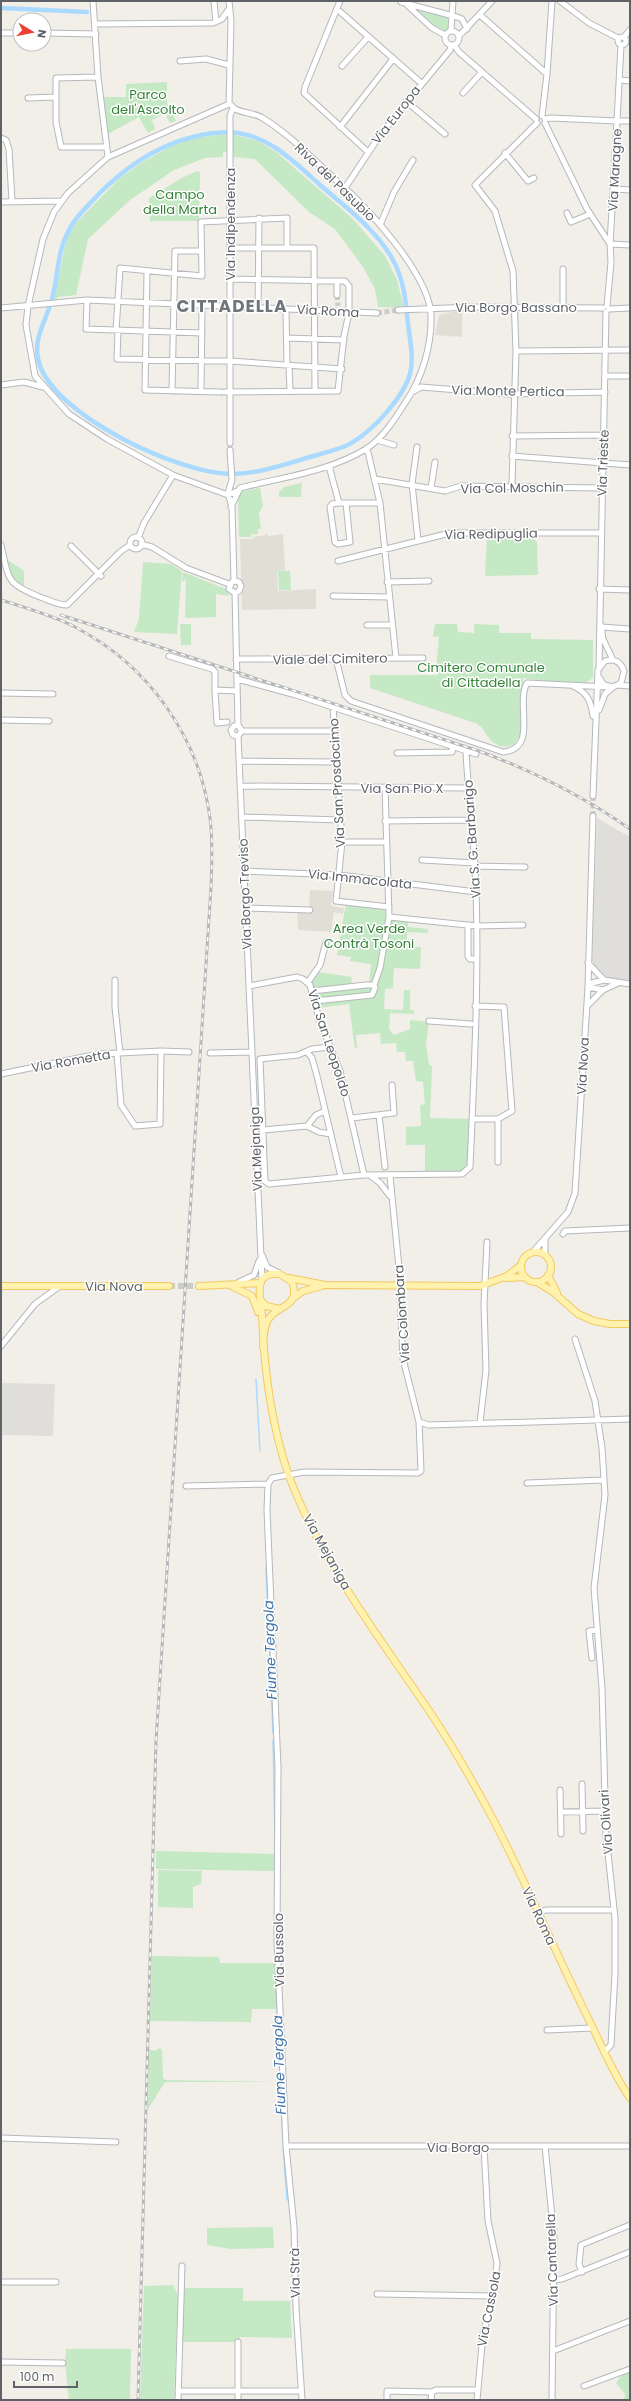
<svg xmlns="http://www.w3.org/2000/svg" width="631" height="2401" font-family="Poppins,sans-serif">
	<rect width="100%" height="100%" fill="#f1efe8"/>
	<path fill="#e0deda" d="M597 818 630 837V980L608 978 595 967 592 960Z
		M1 1383 55 1384 53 1436 1 1435Z"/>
	<path fill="#e1ded6" d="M452 312H462V337L435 335 439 315Z
		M266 533 268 536 283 534 285 570 277 571 278 591 316 589V609L242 610 240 539H253L254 537 266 535Z
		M310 890 333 891 331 906 344 908 343 914 334 912 331 932 298 930 297 911H309Z"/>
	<path fill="#c5e8c5" d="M416 8 449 18 451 28 445 31 435 26Z
		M167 82V103L176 121 170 123 165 113 152 120 155 129 148 133 139 117 106 135 102 97H126V84Z
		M226 134 228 152H223V157L205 158 174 170 130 200 88 239 76 295 58 297 57 300H54L67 236 74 225 119 179 141 163 171 146 190 139Z
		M232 134 258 141 276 152 353 219 385 256 397 280 404 308 378 307 375 289 363 267 335 229 309 212 255 159 234 157Z
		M197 171 200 172 199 221H150L149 198 180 179Z
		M302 483 301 497H279V492L284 487Z
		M260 488 263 506 259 513 261 529H258V534H251V537H239L238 496 243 491Z
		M487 535 532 536 537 543 538 575 485 576Z
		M8 560 24 571V586C12 582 10 571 8 560Z
		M143 562 171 564 182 571 177 634 134 632 139 619Z
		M278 571H290L291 590H279Z
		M183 572 226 589 229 596 216 594V617L185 618 186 580 182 582Z
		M180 624H191V645H181Z
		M435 624H457L458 632 474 633V624L499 625V633H531V639L593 640V678L585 683 544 681 523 678 521 734 514 744C497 753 488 737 480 725L478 726V724L370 688V675H438L437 659 439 636 433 637Z
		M346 903 389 907V917L408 919V927L428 929V933L407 932V947H421L420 969 394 968 393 988 385 989 384 1009 403 1010 404 990H410V1010H414V1014L390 1013 389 1029 394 1035 410 1029V1020L429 1022 426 1044 429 1065 432 1066 430 1118 472 1119 470 1167 466 1172 425 1176V1145H406V1127L421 1126 420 1105 425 1104 423 1082 416 1081 413 1061H406L405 1052H397L396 1043 381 1044 380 1033 356 1035 357 1048 355 1049 349 1004 318 1008 311 982 318 972 352 977 351 984 369 982 371 964 350 961 351 957 337 955Z
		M156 1851 276 1854V1871L156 1869Z
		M158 1870 202 1871 201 1884 193 1887V1908L158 1907Z
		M152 1956 219 1957 220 1963H275L278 2009H252L251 2022 150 2021Z
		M160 2048 162 2050 163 2078 165 2080 279 2082H165L148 2109 149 2049 154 2051Z
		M273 2227 274 2248 231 2249 207 2245V2228Z
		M173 2285 178 2295 174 2400H140L144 2286Z
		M183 2288H243V2301H290L292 2338 240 2337V2342H182Z
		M66 2349H131L130 2400H69L65 2363Z
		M630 2371V2400H624L625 2394 616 2383 622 2374Z"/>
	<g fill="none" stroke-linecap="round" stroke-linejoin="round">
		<path stroke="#aadaff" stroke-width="1.5" d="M256 1379 260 1451
			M266 1568 273 1733
			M273 1740 275 1834
			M276 1989 279 2045
			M279 2053 283 2141
			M283 2146 287 2200"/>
		<path stroke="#aadaff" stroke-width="4.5" d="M1 8 87 12
			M230 132C269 135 292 160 319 184 345 207 376 229 393 260 404 280 406 302 408 324 410 340 414 359 410 374 403 398 374 429 353 442 343 449 329 451 317 455 288 463 260 474 230 474 178 473 55 416 39 363 32 338 46 322 52 299 58 278 57 254 67 234 73 220 84 210 94 199 131 160 175 133 230 132Z"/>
		<path stroke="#ccccc8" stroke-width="5" stroke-dasharray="5 2.5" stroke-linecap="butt" d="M337 295 338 306
			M377 313 398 310
			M593 816V796"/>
		<path stroke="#ccccc8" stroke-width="6" stroke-dasharray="6 3" stroke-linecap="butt" d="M169 1286H199"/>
		<g stroke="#b5b8bc" stroke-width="7">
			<path id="minor" d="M93 1 98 77 108 157
				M214 1 216 22
				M340 1 305 87 304 93 368 152
				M560 1 589 23 618 38
				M401 2 457 17 462 19 467 29
				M406 4 432 28 445 35
				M337 9 421 83
				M480 15 547 74
				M95 24 213 23 222 19 229 9
				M451 30 453 1
				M445 38a7 7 0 1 1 14 0a7 7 0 1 1-14 0Z
				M1 33H20
				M44 33 96 34
				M459 36 492 1
				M618 41a4 4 0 1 1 8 0a4 4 0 1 1-8 0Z
				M624 37 630 30
				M454 45 459 52 536 119
				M621 45 617 121H630
				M180 61 206 59 229 65
				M342 66 368 37
				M98 77 56 78V122L61 147H106
				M620 80 630 81
				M463 93 482 72
				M28 98 55 97
				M406 101 445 134
				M229 104 108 157 68 193 54 212 43 239 28 306 26 325 35 376 69 414 107 439 173 475 228 495 237 491
				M229 104C233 105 232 107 235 109 243 113 253 113 261 117 289 134 313 159 337 181 367 207 429 274 431 315 432 345 422 379 405 403 395 419 382 439 366 449 328 472 283 477 240 488L231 507
				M229 104 231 21 229 1
				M542 116 547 74 552 1
				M545 119 551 118 617 121 610 244 630 245
				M545 123 587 209 610 244 611 262 607 306
				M340 127 393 59
				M1 138 6 140 9 149 12 201
				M505 153 528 181 534 178
				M345 188 380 135 450 50 451 45
				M615 189 630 190
				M1 202 61 201
				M567 213 571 222 590 214
				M380 225 394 192 413 160
				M231 248H314L315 391
				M147 272 145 390 220 392
				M337 295V281
				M87 300 86 329 202 333
				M563 307V269
				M1 308 87 300 377 313
				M286 309 287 365
				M609 309 630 308
				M258 310 259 218
				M398 310 472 307 603 308
				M116 331 120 268 202 276 201 222 287 218V247
				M118 331 117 359 230 361 342 369
				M287 338 344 340
				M516 351 630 350
				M289 365 290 391
				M606 376H630
				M1 385 24 382 43 387
				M172 391 175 251H201
				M201 391 202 305
				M414 391 421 387 508 394 605 392
				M223 392 338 391 344 336 349 313V286L345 281 230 279
				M512 436 604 435
				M377 440 394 445
				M230 443V116L233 108
				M417 447 412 484 418 540
				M367 448 380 503 396 658
				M230 450 232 480 228 493 232 507 234 581
				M512 456 630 465
				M329 466 339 503H380
				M375 479 445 491 461 486 602 488
				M512 485 516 351 513 271 495 211 475 185 537 123
				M431 488 435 462
				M339 503 332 504 330 507 335 542 338 544 350 542 346 503
				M130 543a6 6 0 1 1 12 0a6 6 0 1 1-12 0Z
				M138 538 144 523 173 475
				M141 544 152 547 186 568 229 584
				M1 545C9 579 5 583 40 597 49 600 58 605 67 605L120 552 130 545
				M71 546 101 576
				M338 561 450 533H600
				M234 581 239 582 241 586 239 591 235 593
				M232 582 229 589 235 593
				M387 582 429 581
				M599 589 630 590
				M235 593 238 725 242 731 238 736
				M333 596 389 597
				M367 625H392
				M601 625 603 639 613 660
				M601 627 630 629
				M169 656 212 669 215 672V690L237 691
				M236 659 423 658
				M336 659 345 695 351 701 503 752C539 749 515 704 527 683L608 687
				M599 667 606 312
				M237 679 296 695 476 754
				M617 685 630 686
				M573 686C587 692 591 701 593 716
				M215 690 217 723 227 722
				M1 693 53 694
				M333 707 342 842 336 901 389 907
				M599 710 605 694 613 687
				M1 720 49 721
				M242 731H333
				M238 736 262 1280
				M238 736 233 735 231 730 234 726 238 725
				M397 753 452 752 453 746
				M240 761 335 762
				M241 786 467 788
				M593 796 598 670 605 661C614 658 621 662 624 671L621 683 613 687 604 685 598 676
				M242 817 340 820
				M385 821 470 820
				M342 842H386
				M422 860 475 863
				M475 866 525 867
				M244 871 339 875 476 892
				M246 908 310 910
				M389 917 477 926 523 925
				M468 925V956L470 959H476
				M588 963 604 980 630 984
				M115 980V1007L120 1053
				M308 982 320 965 326 942
				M588 984 604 980
				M374 985 380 968 389 917 385 787
				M249 986 297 977 303 979 310 985 319 1019 340 1071 364 1175
				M588 987 603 990
				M312 991 366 985H374L375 988 372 995 315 1001
				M587 1006 603 990 618 983
				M429 1021 471 1024
				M307 1052 312 1058 317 1076 341 1177
				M117 1053 121 1105 135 1126 160 1124 161 1051
				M210 1053 252 1052
				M1 1074 98 1054 161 1051 189 1052
				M379 1115 385 1167
				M352 1118 394 1113 392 1085
				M472 1119H498L512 1111 504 1007 475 1006
				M307 1126 316 1115 325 1111
				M263 1130 307 1126 319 1132 331 1134
				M257 1160H264L265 1181 269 1184 364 1175 462 1174 470 1167C474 1075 479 982 476 891 475 844 468 798 466 751
				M264 1160 260 1059 298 1055 312 1049 330 1047
				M498 1162V1119
				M371 1176 380 1183 390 1196
				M390 1176 399 1268 403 1359 419 1422 429 1425 630 1419
				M563 1234 565 1231 630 1228
				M545 1239V1255
				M533 1252 568 1212 575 1193 588 987 593 816
				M262 1255 267 1267 279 1273
				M239 1282 254 1275 259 1261
				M575 1339 595 1401 602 1448 605 1495 594 1588 602 1688 606 1835 615 1918V1973L611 2045 604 2052
				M1 1346 35 1304 60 1286
				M480 1423 486 1370 484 1304 487 1242
				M527 1483 604 1480
				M186 1486 268 1484
				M592 1658 589 1631 597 1630
				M582 1784 583 1831
				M560 1790 561 1834
				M561 1812 604 1811
				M537 1913 546 1910H614
				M547 2030 593 2028
				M1 2138 116 2142
				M286 2146H630
				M545 2146 554 2237 552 2400
				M582 2272 579 2264 581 2245 630 2225
				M554 2280 562 2279 630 2252
				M1 2282H56
				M377 2294 493 2296
				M238 2342V2400
				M553 2351 630 2321
				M1 2362 63 2363
				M584 2386 630 2369
				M178 2391H301
				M178 2400 182 2266
				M302 2400 296 2308 294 2227 286 2146 277 1942 278 1767 267 1510 268 1484 272 1478 304 1472 418 1473 421 1471 419 1422
				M387 2400V2391L432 2392
				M431 2400 432 2392 436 2390H477
				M477 2400 483 2334 493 2296 497 2263 488 2221 484 2147"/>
		</g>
		<g stroke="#f2c960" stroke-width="8">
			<path id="major" d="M521 1267a15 15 0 1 1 30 0a15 15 0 1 1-30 0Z
				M548 1275 557 1293
				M289 1278 325 1285 480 1286 507 1276 521 1265
				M506 1278 525 1277
				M537 1282 553 1292 578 1314 594 1321 610 1324H630
				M1 1286H169
				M199 1286 260 1283
				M233 1287 252 1296 258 1312
				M260 1299 266 1306 280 1309
				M292 1299 303 1291 322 1286
				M263 1347C264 1338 263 1325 270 1317 281 1304 301 1306 292 1282L280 1274C251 1271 261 1298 262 1315 264 1369 271 1425 289 1476 321 1562 379 1637 430 1712 453 1747 475 1785 494 1821 528 1886 556 1954 589 2020 602 2046 613 2074 630 2098"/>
		</g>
		<use href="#minor" stroke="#fff" stroke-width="5"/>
		<use href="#major" stroke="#fff2af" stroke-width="6"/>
		<g stroke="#b6b7b8" stroke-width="3">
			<path id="rail" d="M1 600C26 608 52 615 75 627 148 665 199 736 210 818 213 841 212 864 211 887L156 1741 138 2400
				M61 615 479 751C533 771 583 796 630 829"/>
		</g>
		<use href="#rail" stroke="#fff" stroke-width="1.5" stroke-dasharray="4.5" stroke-linecap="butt"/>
	</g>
	<g text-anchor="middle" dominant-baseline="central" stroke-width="3" stroke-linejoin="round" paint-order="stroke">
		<g font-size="13" fill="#348238" stroke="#fff">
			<text x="148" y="94">Parco<tspan x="148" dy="15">dell'Ascolto</tspan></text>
			<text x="180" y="194">Campo<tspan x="180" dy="15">della Marta</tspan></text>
			<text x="481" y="667">Cimitero Comunale<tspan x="481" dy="15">di Cittadella</tspan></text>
			<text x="369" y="928">Area Verde<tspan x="369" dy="15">Contrà Tosoni</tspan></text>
		</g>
		<g font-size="13" fill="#5f6368" stroke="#fff">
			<text transform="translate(396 115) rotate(-52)">Via Europa</text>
			<text transform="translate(615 170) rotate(-87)">Via Maragne</text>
			<text transform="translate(335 182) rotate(44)">Riva del Pasubio</text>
			<text transform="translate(230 224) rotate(-90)">Via Indipendenza</text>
			<text x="516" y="307">Via Borgo Bassano</text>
			<text transform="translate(328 311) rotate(3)">Via Roma</text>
			<text transform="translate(508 391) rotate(1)">Via Monte Pertica</text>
			<text transform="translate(603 463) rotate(-88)">Via Trieste</text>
			<text transform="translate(512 488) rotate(-1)">Via Col Moschin</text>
			<text transform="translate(491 534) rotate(-1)">Via Redipuglia</text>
			<text transform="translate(330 659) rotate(-1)">Viale del Cimitero</text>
			<text transform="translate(337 783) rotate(-93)">Via San Prosdocimo</text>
			<text x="402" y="788">Via San Pio X</text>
			<text transform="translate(472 839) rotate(-94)">Via S. G. Barbarigo</text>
			<text transform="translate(360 879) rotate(6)">Via Immacolata</text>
			<text transform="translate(245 894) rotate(-92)">Via Borgo Treviso</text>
			<text transform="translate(329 1043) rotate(72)">Via San Leopoldo</text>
			<text transform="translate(71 1061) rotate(-10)">Via Rometta</text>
			<text transform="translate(583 1066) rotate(-87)">Via Nova</text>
			<text transform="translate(256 1149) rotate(-92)">Via Mejaniga</text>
			<text x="114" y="1286">Via Nova</text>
			<text transform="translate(402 1314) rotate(-94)">Via Colombara</text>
			<text transform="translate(327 1552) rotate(61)">Via Mejaniga</text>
			<text transform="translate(606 1822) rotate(-94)">Via Olivari</text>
			<text transform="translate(539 1916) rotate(65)">Via Roma</text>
			<text transform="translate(279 1950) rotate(-91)">Via Bussolo</text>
			<text x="458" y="2147">Via Borgo</text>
			<text transform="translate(552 2260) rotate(-92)">Via Cantarella</text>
			<text transform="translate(295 2273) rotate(-91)">Via Strà</text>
			<text transform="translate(489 2309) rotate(-79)">Via Cassola</text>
		</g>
		<g font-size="14" font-style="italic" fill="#4174aa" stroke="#fff">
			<text transform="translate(270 1650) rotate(-92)">Fiume Tergola</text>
			<text transform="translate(279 2065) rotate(-92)">Fiume Tergola</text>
		</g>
		<g font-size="17" font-weight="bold" letter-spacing="1" fill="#70757a" stroke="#fff">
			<text x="232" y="306">CITTADELLA</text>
		</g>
	</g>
	<rect width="631" height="2401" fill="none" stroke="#5f6368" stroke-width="4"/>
	<g transform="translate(32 32) rotate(100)"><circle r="19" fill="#ffffff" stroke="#bfc1c3"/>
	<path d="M0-3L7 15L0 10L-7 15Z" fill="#ea4335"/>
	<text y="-6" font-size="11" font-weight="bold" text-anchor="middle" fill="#5f6368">N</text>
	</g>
	<path d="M14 2381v6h63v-6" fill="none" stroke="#5f6368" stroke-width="2"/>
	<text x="20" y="2381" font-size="12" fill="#5f6368" stroke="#ffffff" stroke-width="3" paint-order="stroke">100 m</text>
</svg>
